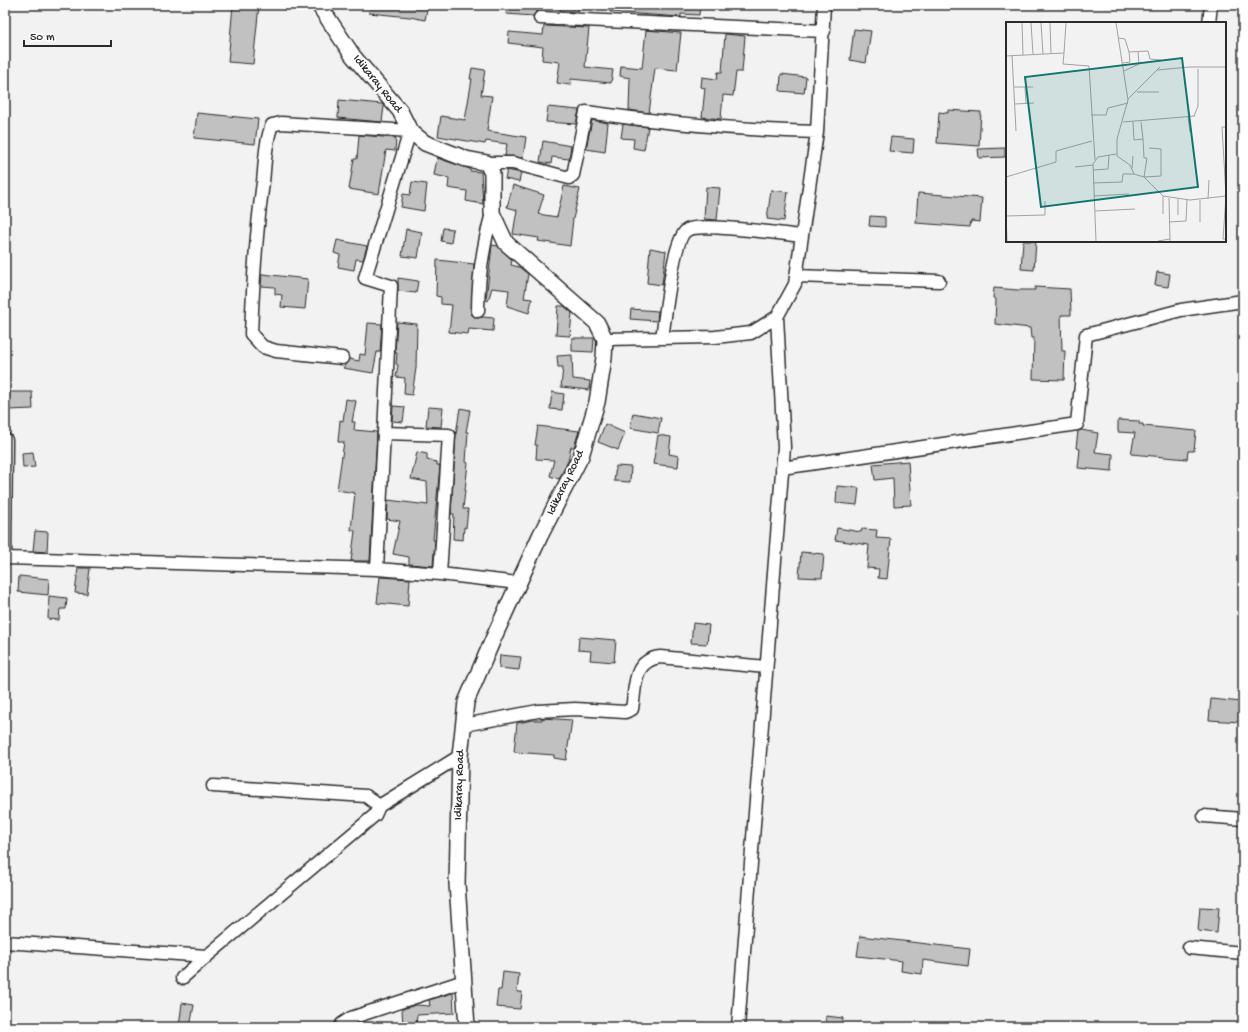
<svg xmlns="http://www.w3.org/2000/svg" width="1248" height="1032" font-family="'Gochi Hand',sans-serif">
	<rect width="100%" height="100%" fill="#f2f2f2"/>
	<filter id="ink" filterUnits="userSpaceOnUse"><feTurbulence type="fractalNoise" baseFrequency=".025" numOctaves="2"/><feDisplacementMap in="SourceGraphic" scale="8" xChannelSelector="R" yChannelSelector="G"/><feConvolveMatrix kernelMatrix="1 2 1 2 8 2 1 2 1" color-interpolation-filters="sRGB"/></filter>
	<g filter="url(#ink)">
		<path fill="#c1c1c1" stroke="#2b2b2b" d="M233 5H259L253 64 228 62Z
			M370 5H428L425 20 410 17 369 13Z
			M507 5H538L537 11 533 16 506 14Z
			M561 5H579L578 12 560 11Z
			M610 5H700L699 15 681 14V17L610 12Z
			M544 26 589 28 585 67 613 70 611 83 571 79 570 85 557 83 560 62 542 60 543 47 508 43 509 32 543 35Z
			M854 29 871 31 866 63 850 60Z
			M646 30 681 33 677 70 655 68 649 113 629 110 630 78 620 76 621 66 642 68Z
			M725 34 745 36 742 72H736L733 96 723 95 721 119 702 117 705 88 701 87 702 77 717 79 718 72H722Z
			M472 68 485 70 481 95 492 96 487 131 526 137 523 158 505 156 507 144 486 141 485 144 438 136 441 116 465 120 472 79H470Z
			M781 74 806 77 804 93 780 91Z
			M339 100 382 104 384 106 382 122 338 118Z
			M548 107 579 110 576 124 546 122Z
			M948 110 981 112 979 146 937 143 939 112 948 113Z
			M197 113 258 119 255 144 194 138Z
			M592 120 608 123 605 152 586 149Z
			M623 124 648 127 644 150 633 148 634 139 621 138Z
			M359 135 396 138 395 151 386 150 379 194 349 189 354 159H357Z
			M891 137 914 139 913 153 889 151Z
			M543 141 571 146 569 159 552 157 551 164 540 162Z
			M1005 148V157L979 158 978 149Z
			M437 158 470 169V171L481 172 483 204 466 201 467 191 448 188 449 178 434 175Z
			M507 170 521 173 519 182 505 179Z
			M412 182 427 184 424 211 401 207 403 194 410 195Z
			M513 185 544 195 538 214 557 217 564 186 580 189 573 219 570 246 538 241 539 238 513 234 517 210 507 207Z
			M706 187 720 188 717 220 704 219Z
			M771 190 788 192 784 221 767 219Z
			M918 193 982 198 980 222 971 221 970 227 916 223Z
			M870 216 885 217V227L869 226Z
			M443 228 453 229 451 243 441 241Z
			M406 229 422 232 418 258 402 256Z
			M337 240 367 246 363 260 356 259 354 270 338 267 340 255 334 253Z
			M1023 241H1036L1034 270 1021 269Z
			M492 245 498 246 512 260 511 265 519 267 528 274 524 298 532 299 529 313 507 306 509 290 492 288 488 301 486 300Z
			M650 248 666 251 662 285 647 283Z
			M437 260 474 264 471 314 477 318 483 317 494 318 493 331 469 329 468 334 449 332 452 305 441 304V297L436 296Z
			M1157 272 1170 274 1168 287 1155 285Z
			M262 274 308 279 305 309 281 307 282 295 275 294V287L261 286Z
			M398 278 418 281 416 293 398 291Z
			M1035 287 1070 289 1071 315H1061L1062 351H1065L1064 380 1033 379 1034 338H1031L1030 328 995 324 996 299 993 298 994 288 1018 290H1035Z
			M558 306H564L572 313 570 336 556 335Z
			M631 309 658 311 657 321 630 319Z
			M397 322 417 324 416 368 412 395 404 394 405 378 396 377 398 365 396 364 397 353H395Z
			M368 323 382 324 380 352H377L373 373 343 368 349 359 359 361 360 354 365 355Z
			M572 338H594L593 352 572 351Z
			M572 355 573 379 590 381 589 390 561 387 563 367H558L557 356Z
			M9 392H32L33 409 9 410Z
			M552 392 564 394 562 410 550 409Z
			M346 399 356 401 352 422H355L354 430 377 432 370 561H351L355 531 351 530 355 493 337 490 344 442H338L340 420 343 421Z
			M393 406 405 407 403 422 392 421Z
			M428 407 443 408 441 427 426 426Z
			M460 408 470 410 466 432H468L466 462 468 463 463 509H468L466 528 464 527 463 540 453 539 454 514H451L456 434Z
			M633 413 661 418 658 433 630 428Z
			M1118 420 1139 421V424H1143V426L1196 431 1194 451H1188L1187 459 1131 454 1135 433 1118 432Z
			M605 424 625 433 618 450 598 442Z
			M538 426 579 431 574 447H571L568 461 559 479 550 476 554 460 536 459 537 445H535Z
			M1081 430 1098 433 1095 452 1113 454 1112 471 1078 468 1080 449 1076 448 1078 431Z
			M658 435 671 437 669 454 679 456 678 467 653 464Z
			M33 452 35 467 23 468 22 453Z
			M417 452 427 454V460L437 462V465H440L433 540H435L433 566 409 564V557L393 554 400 521 387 519 388 500 428 505 427 482 411 479Z
			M908 461 911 505 894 506 893 478 875 480 873 464Z
			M616 466 631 467 630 482 614 481Z
			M837 486 859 488 857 505 836 503Z
			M837 528 861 532 862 529 877 530 876 538 891 539 887 579 878 578 879 569 867 568 869 545 835 540Z
			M35 531 48 532 47 552 33 551Z
			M801 552 824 554 822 578 799 577Z
			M78 568H90L87 594 75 593Z
			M19 576 49 579 48 595 18 592Z
			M380 577 410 579 408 606 377 603Z
			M49 596 67 598 66 609H60L59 620 48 619Z
			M693 623 709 625 707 644 691 643Z
			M579 637 616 640 614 662 590 660 591 651 578 650Z
			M500 655 521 657 519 670 499 668Z
			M1211 699 1242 702 1240 722 1209 720Z
			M542 718 572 720 566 760 554 758V755L514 752 517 723 533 720H542Z
			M1200 907 1219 908 1217 933 1198 931Z
			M860 936 970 949 968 966 923 960 922 974 901 971 902 961 857 956Z
			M503 972 519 974 517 992H522L520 1009 496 1007 498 990H501Z
			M453 993 454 1013 417 1015 416 1027H403L402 1009 416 1005 430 1006 429 1000Z
			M182 1003 194 1005 190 1027H179Z
			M826 1016 843 1018 842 1027H825Z"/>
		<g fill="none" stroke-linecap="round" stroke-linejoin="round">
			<g stroke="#2b2b2b" stroke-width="15">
				<path id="minor" d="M540 18 824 31
					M1209 23 1211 5
					M487 163H513L569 178 573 175 586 112C663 123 739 130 817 132
					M796 276 939 281
					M478 311C478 277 483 246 492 213
					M662 338C665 320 673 238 687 230 701 222 782 234 802 236
					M605 339 715 337 751 333 777 317 795 284 817 132 824 5
					M342 358 276 351 263 347 251 334C253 283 256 233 263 182 265 164 265 142 272 125L281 123 410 131 365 278 391 286 384 433
					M782 468 1077 424 1086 335 1181 310 1243 301
					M6 558 377 569 440 574 518 583
					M5 559 6 440
					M377 569 384 433 449 435 440 574
					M464 725 538 711 575 709 625 712 632 709C636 686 632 661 660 657L766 667
					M213 786 366 796 379 806
					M1204 816 1243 819
					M5 942 207 956 182 978
					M1189 948 1243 953
					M207 956 375 815 379 806 460 756
					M342 1027V1024L351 1018 464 981
					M738 1027 784 447 777 317"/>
			</g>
			<g stroke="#2b2b2b" stroke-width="18">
				<path id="tertiary" d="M319 5 353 56 400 111 410 131 425 143 466 159 487 163 492 173V213L506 243 597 323 605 339 604 358 597 402 581 456 540 536 494 637 466 702 460 756 457 884 467 1027"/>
			</g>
			<use href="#minor" stroke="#fff" stroke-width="12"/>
			<use href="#tertiary" stroke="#fff" stroke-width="15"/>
		</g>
	</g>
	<g text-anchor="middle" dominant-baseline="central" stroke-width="4" stroke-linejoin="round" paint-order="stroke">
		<g font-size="12" fill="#2b2b2b" stroke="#fff">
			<text transform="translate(377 84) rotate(51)">Idikaray Road</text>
			<text transform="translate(566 483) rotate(-64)">Idikaray Road</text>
			<text transform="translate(460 785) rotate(-88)">Idikaray Road</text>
		</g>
	</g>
	<g transform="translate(1006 22)">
		<rect width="220" height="220" fill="#f2f2f2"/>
		<path fill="none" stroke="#a2a2a2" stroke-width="1" d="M16 1 17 33M25 1 27 32M35 1 37 32M44 1 45 31M110 1 122 78 111 117V134L124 143 128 152 138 155 157 174 184 178 220 174M112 16 119 17 123 30 124 40 117 41M123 30 142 29 144 37 155 38M58 31 60 1M6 33 10 109M0 34 58 31 57 42 83 44 89 138M154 45 151 48 183 45H220M118 49 133 42 132 29M8 65H27M19 65 20 82M131 70H153M122 77 151 48M9 82 28 81M85 93H100L102 86 122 81M188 94 192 84V47M182 95 184 110M117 100 189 94M127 100 128 118 137 117 135 100M220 105H216L220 174 217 217H220M137 117 138 136H141L138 155 155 154V127L143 126M69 145 87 143M126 146 127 134M87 148 102 147 103 133M0 155 50 140V129L86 119M87 161 116 160 117 152H128M88 174 123 172M157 174V192M163 176 164 219M172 177V193M202 177 203 158M89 189 129 187M0 190 1 219M0 194 39 193V179M163 200 180 199 181 178M194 200V178M90 219 87 142 92 135 110 132M152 219 164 217"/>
		<path fill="#0f766e" fill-opacity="0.15" stroke="#0f766e" stroke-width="2" d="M176 36 192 165 35 185 19 55Z"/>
		<rect width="220" height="220" fill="none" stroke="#2b2b2b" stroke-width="2"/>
	</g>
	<rect width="1248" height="1032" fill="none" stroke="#fff" stroke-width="20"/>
	<rect x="10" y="10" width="1228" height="1012" fill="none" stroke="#2b2b2b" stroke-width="1.5" filter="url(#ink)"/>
	<path d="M24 40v6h87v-6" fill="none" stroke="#2b2b2b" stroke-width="2"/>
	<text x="30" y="40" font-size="12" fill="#2b2b2b" stroke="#ffffff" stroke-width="3" paint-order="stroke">50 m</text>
</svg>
